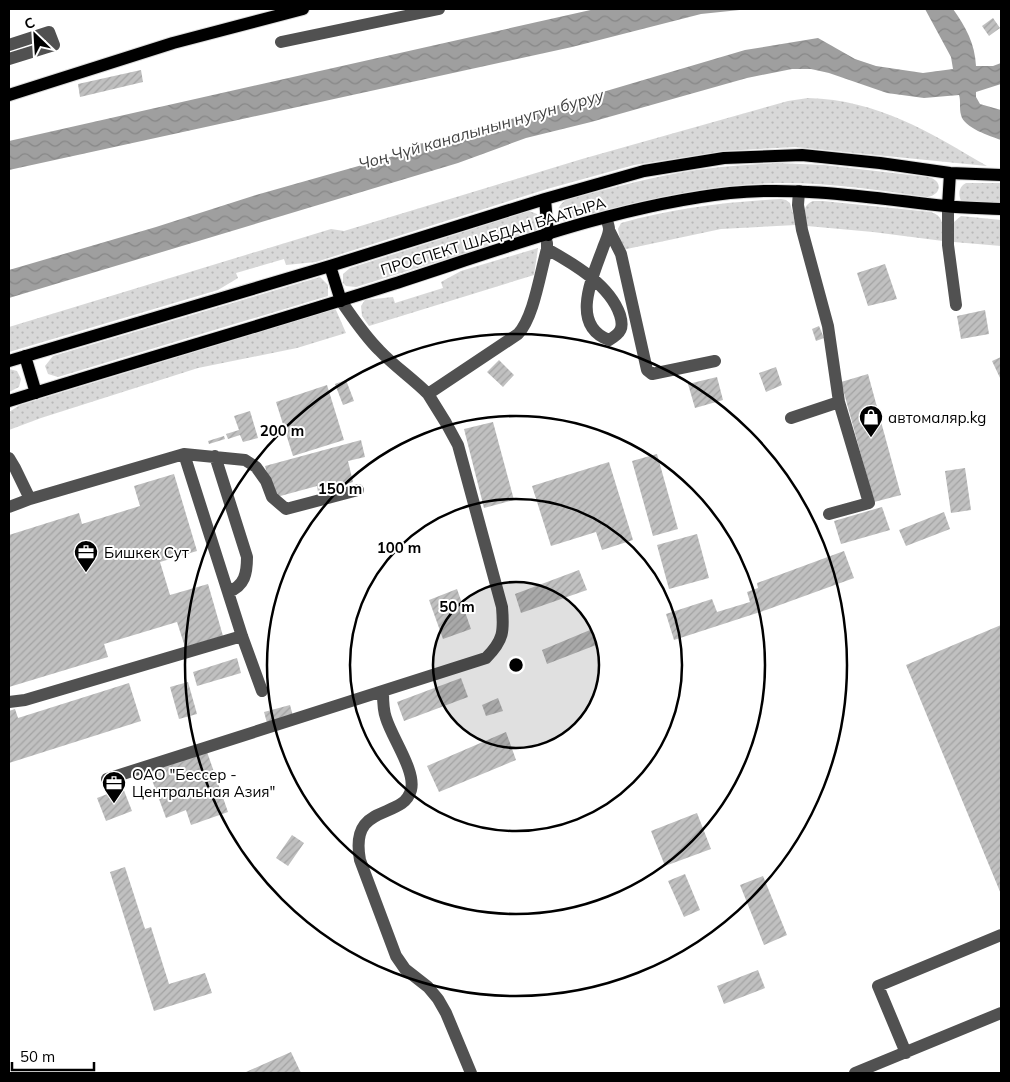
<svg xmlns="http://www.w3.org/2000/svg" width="1010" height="1082" font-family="Mulish,sans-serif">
	<defs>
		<pattern id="grass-dots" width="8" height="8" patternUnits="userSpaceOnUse" patternTransform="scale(1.25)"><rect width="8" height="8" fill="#d8d8d8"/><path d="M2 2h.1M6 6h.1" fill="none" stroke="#b8b8b8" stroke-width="1.8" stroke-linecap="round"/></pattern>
		<pattern id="water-waves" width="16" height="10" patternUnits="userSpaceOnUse" patternTransform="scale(1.25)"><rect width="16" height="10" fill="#9f9f9f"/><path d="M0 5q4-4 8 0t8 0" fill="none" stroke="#878787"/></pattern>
		<pattern id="building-hatch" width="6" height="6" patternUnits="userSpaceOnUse" patternTransform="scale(1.25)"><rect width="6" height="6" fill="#c0c0c0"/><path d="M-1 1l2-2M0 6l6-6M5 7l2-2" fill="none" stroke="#a3a3a3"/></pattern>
	</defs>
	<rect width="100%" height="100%" fill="#fff"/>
	<path fill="url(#grass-dots)" d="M808 98C878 100 929 132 987 166L795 147 724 151 634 165 547 189 316 262 286 265 284 259 236 273 238 278 218 290 9 352V327L331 229 344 231 582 159 788 101Z
		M777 163 824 165 928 177C943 180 942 195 927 197 877 190 827 182 776 183 704 185 637 201 568 220L564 221C554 214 558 205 566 200 603 190 640 180 678 173 711 167 744 165 777 163Z
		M966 183H1001V204L965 202 961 201C958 193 959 187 966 183Z
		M781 199 786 200 790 203 796 225 721 229 622 250 618 229 621 223C674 208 726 202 781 199Z
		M813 201H823L931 212C945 216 943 229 943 241L873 232 807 226C805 215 801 206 813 201Z
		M529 211 537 214 541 224 536 231 356 287 346 286 343 283V274L350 268Z
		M961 216 1001 220V246L954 242V222Z
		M538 248 534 275 369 326 362 316 361 306 365 300 393 297 395 303 443 288 441 282 461 271Z
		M320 277 328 285V296L58 377 48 374 45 366 53 356Z
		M332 310H336L346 333 297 348 198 368 41 418 9 430V412L20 405Z
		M9 369 17 371 21 379 19 387 9 392Z"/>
	<path fill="url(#water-waves)" d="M595 9H749L701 14 572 47 9 170V141Z
		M925 9H953C966 27 975 44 976 66H993L1001 63V84L976 92V97L980 104 1001 110V140C990 136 964 128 961 115 959 108 961 101 959 95L924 98 887 93 829 73 811 69H792L747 78 591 122 526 138 458 163 9 298V270L156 227 256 195 401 154 419 144 450 137 745 50 818 38 855 59 876 66 923 73 953 69 951 57Z"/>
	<path fill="url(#building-hatch)" d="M993 18 1000 28 989 36 982 26Z
		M141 70 143 82 80 97 78 84Z
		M885 264 897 299 868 306 857 273Z
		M985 310 989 334 961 339 957 316Z
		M819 326 824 338 816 341 812 329Z
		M1001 357V380L992 361Z
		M499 360 514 375 503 387 487 372Z
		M776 367 782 385 766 392 759 373Z
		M868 374 901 495 874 502 841 382Z
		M717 377 723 400 695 408 688 384Z
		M346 380 354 401 343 405 335 384Z
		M327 385 344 440 293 456 276 402Z
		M250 411 258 438 243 442 240 435 228 439 226 434 239 430 234 416Z
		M493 422 514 500 484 508 464 429Z
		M224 436 225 439 209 444 208 441Z
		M361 440 365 457 348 461 353 482 318 492 317 486 273 498 265 466Z
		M657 454 678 529 653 536 632 461Z
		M609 462 633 540 602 550 596 532 551 546 532 486Z
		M965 468 971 510 951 513 945 471Z
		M174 474 197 551 160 562 170 595 208 584 223 636 185 647 177 622 104 644 108 657 9 687V535L79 513 82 524 140 506 134 486Z
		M882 507 890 530 841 544 834 521Z
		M944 512 950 529 906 546 899 530Z
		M697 534 709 578 669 589 657 545Z
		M844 551 854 578 766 610 674 640 666 614 712 599 717 612 750 602 747 592 758 588 757 583Z
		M579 570 587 590 521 613 515 594Z
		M457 589 471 629 443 639 429 600Z
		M1001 625V894L906 665Z
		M590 630 596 645 547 664 542 650Z
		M237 658 241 673 197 686 193 672Z
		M461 678 468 697 404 721 397 702Z
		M188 682 197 714 179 719 170 687Z
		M129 683 141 721 9 763V711L15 709 18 718Z
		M498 698 503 711 486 716 482 705Z
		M290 705 293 716 267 723 264 712Z
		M506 732 516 760 439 792 427 766Z
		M206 749 228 812 191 825 186 810 166 818 148 769Z
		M123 788 132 811 106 821 97 798Z
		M697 813 711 849 665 866 651 831Z
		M292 835 304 843 288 866 276 858Z
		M125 867 145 929 151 927 169 984 205 973 212 993 154 1011 110 872Z
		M685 874 700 910 684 917 668 881Z
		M763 876 787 935 764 945 740 885Z
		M758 970 765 988 724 1004 717 986Z
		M291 1052 301 1073H246V1072Z"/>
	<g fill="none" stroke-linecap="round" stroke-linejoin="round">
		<g stroke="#dbdbdb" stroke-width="14">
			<path id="major" d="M9 95 173 43 303 9
				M545 199 548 235
				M948 206 950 173
				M330 266 341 301
				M25 356 36 393
				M9 361 330 266 545 199 644 171 724 158 802 155 880 163 950 173 1001 175
				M9 401C136 361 265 325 393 284 502 249 615 206 730 193 802 186 873 198 945 206 963 208 982 208 1001 209"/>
		</g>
		<path stroke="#515151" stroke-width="12" d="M281 42 439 9
			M9 45 49 32 54 45 9 59
			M799 191 798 205 802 230 828 326 839 402 869 503 829 514
			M948 206V245L956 305
			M609 230 621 254 647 370 652 374 715 361
			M547 243V249C574 264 610 285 620 315 624 328 621 333 609 340 569 325 593 276 603 248 605 242 609 235 609 229 609 226 607 221 606 218
			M341 301C353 318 364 335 379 350 394 366 412 378 428 394
			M791 418 839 402
			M184 454 242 636 262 691
			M215 456 247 557C247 573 245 586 228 592
			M9 458 15 468 30 499 184 454 245 460 256 467 266 481 272 497 286 509 358 490
			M9 507 30 499
			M383 692C383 701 383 710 386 718 392 738 416 771 411 790 403 821 349 801 360 860L396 956 405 969 428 987 438 999 446 1013 471 1073
			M9 702 25 700 242 636
			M107 779 486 658C504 640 504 631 502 607L458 445 446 423 428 394 518 334C534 317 540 273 547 249
			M906 1053 878 986 1001 935
			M855 1073 1001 1013"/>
		<use href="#major" stroke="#000" stroke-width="12"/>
	</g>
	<circle cx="516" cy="665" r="83" fill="#000" fill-opacity=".12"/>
	<g fill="none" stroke="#000" stroke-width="2.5">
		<circle cx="516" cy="665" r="83"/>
		<circle cx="516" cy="665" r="166"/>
		<circle cx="516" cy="665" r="249"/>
		<circle cx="516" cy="665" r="331"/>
	</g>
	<defs>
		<g id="shop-pin" transform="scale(1.25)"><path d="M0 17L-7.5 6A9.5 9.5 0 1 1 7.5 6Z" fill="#000" stroke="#fff"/><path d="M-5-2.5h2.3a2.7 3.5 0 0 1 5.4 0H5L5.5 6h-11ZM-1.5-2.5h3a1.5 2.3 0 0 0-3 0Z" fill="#fff"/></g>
		<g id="office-pin" transform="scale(1.25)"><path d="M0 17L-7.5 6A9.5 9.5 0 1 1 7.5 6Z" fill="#000" stroke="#fff"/><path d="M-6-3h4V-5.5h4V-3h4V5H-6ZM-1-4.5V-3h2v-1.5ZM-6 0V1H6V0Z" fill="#fff"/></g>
	</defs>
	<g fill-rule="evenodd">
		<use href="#shop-pin" x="871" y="417"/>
		<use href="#office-pin" x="86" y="552"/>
		<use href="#office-pin" x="114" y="783"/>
	</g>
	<g text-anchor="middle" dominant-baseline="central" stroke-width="4" stroke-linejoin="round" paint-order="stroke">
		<g font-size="15" fill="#000" stroke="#fff">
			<text transform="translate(493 236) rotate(-17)">ПРОСПЕКТ ШАБДАН БААТЫРА</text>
		</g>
		<g font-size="15" fill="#000" stroke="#fff" text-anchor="start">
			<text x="888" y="417">автомаляр.kg</text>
			<text x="104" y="552">Бишкек Сут</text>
			<text x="132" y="774">ОАО "Бессер -<tspan x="132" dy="17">Центральная Азия"</tspan></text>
		</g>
		<g font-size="16" font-style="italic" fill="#404040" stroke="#fff">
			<text transform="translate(481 129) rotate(-16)">Чоң Чүй каналынын нугун буруу</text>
		</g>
	</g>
	<circle cx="516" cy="665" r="8" fill="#000" stroke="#fff" stroke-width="2.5"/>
	<g font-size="15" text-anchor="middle" font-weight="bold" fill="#000" stroke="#fff" stroke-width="4" stroke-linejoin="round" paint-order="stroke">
		<text x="282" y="436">200 m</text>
		<text x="340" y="494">150 m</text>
		<text x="399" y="553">100 m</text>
		<text x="457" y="612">50 m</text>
	</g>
	<rect width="1010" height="1082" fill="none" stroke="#000000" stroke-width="20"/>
	<g transform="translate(35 35) rotate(335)" stroke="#ffffff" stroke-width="4" paint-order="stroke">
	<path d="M0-4L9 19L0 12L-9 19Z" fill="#000000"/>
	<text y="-8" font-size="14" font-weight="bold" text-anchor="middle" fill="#000000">С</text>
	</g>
	<path d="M12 1062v8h82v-8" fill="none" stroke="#000000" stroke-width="2.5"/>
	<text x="20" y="1062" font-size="15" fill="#000000" stroke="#ffffff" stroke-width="4" paint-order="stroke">50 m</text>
</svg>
